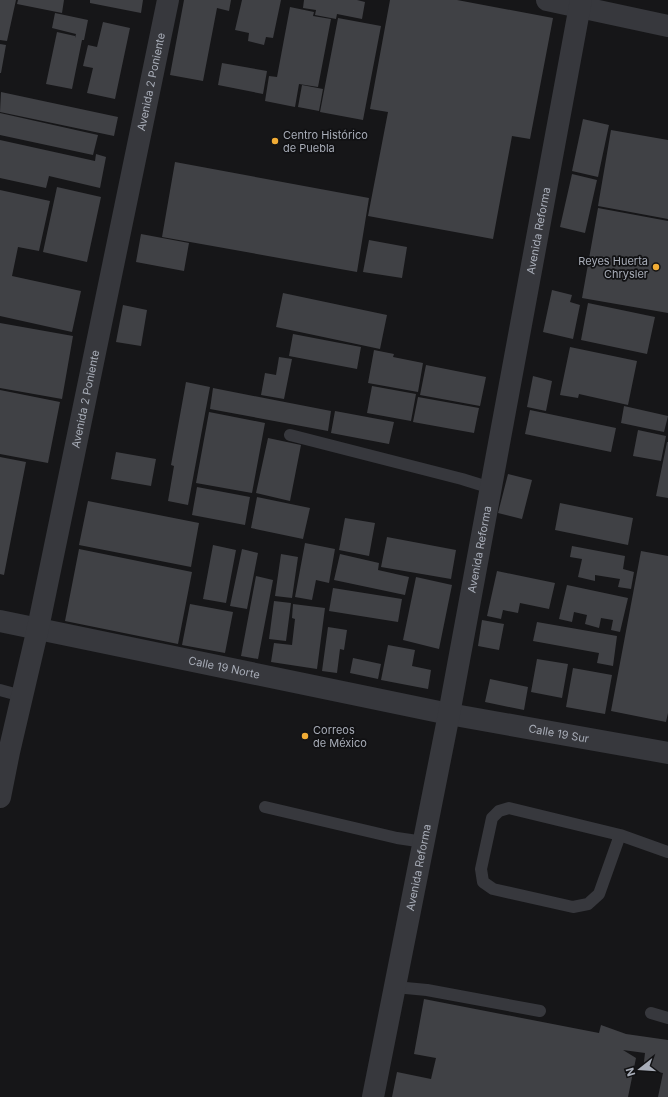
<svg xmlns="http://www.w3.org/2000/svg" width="668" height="1097" font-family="Inter,sans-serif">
	<rect width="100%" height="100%" fill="#161618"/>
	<path fill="#404145" d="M0 0H16L7 41 0 40Z
		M18 0H64L62 13 17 4Z
		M90 0H143L141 13 90 3Z
		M184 0H231L229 11 217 8 203 81 170 75Z
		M242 0H281L273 38 266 37 264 45 248 41 249 33 235 30Z
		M304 0H357L365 2 362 19 337 14 336 19 315 15 316 10 303 8Z
		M390 0H457L553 18 530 139 512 136 493 239 368 216 388 112 370 109Z
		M290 7 314 12 313 16 331 19 318 87 299 84 295 107 265 101 269 76 277 77Z
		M55 13 88 20 84 40H82L72 89 46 84 57 32 75 36V38L76 34 52 28Z
		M338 18 381 26 363 120 320 112Z
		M103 22 130 28 115 99 87 93 93 68 83 66 88 45 97 47Z
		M0 44 6 45 1 73H0Z
		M222 63 267 71 263 94 218 85Z
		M302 85 323 89 319 111 298 107Z
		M1 92 118 117 114 136 0 112Z
		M0 113 98 135 93 155 0 135Z
		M583 119 609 125 598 177 572 171Z
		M611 130 668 140V219L598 206Z
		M0 140 95 161 96 154 106 157 100 188 49 176 46 188 0 178Z
		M175 162 369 198 357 272 162 237Z
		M572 174 597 180 585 233 560 227Z
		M57 187 101 197 87 262 43 252Z
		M0 190 50 201 39 251 18 247 12 276 81 291 72 332 0 316Z
		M598 208 668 221V313L582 298Z
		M141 234 189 243 184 271 136 262Z
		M369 240 407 247 402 278 363 272Z
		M552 290 572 295 570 302 580 305 573 339 543 332Z
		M283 293 387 315 380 349 276 327Z
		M588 303 655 317 647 354 581 340Z
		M123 305 147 310 141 346 116 342Z
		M0 323 73 336 62 399 0 388Z
		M293 334 361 347 357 369 289 356Z
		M570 347 637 361 628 405 579 394 578 398 560 395Z
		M374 350 394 354 393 357 423 363 418 392 368 383Z
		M279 357 292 359 284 399 261 395 265 373 276 375Z
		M426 365 486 377 480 406 420 395Z
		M533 376 552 381 546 411 527 407Z
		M186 382 210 387 188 505 168 501 174 466 171 465Z
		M372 386 416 394 411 421 367 413Z
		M213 388 331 411 328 431 210 409Z
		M0 390 60 402 48 463 0 454Z
		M418 397 479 408 474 433 413 422Z
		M624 406 668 416 664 432 621 423Z
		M530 410 616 428 611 452 525 434Z
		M335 411 394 422 389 444 331 433Z
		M209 412 265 423 252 493 196 483Z
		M638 430 666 436 661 461 633 456Z
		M268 438 301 445 290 501 256 493Z
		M667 442H668V498L656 496Z
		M116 452 156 459 151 486 111 479Z
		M0 457 26 462 4 575 0 574Z
		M508 474 532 480 522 519 498 513Z
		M197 487 250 497 245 525 192 515Z
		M257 497 310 508 303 539 251 528Z
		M88 501 199 523 191 567 79 545Z
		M560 503 633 518 628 545 555 530Z
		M345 518 375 523 369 556 339 550Z
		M387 537 456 550 451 579 381 567Z
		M305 543 335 549 329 583 316 580 312 600 295 597Z
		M213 545 236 550 226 603 203 599Z
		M572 546 625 556 623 569 634 572 631 589 618 587 620 579 595 575V581L578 577 582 559 570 557Z
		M79 549 192 572 178 644 65 621Z
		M242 549 258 553 247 609 230 606Z
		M641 551 668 556V713L666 722 611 711Z
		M281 554 298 557 292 598 275 596Z
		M340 554 379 563 378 570 409 577 405 595 334 580Z
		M497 571 555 583 549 609 520 603 518 613 503 610 501 619 487 616Z
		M256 576 273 580 258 659 241 656Z
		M416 577 452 585 439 649 403 640Z
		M567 585 628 598 620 632 611 630 613 620 601 618 599 628 585 624 587 615 574 612 572 622 559 619Z
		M333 588 402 599 398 622 329 611Z
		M274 601 291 603 286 641 269 639Z
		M190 604 233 612 225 653 182 645Z
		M293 604 325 608 317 669 271 662 274 643 292 645 295 619 292 618Z
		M482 620 504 624 499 650 478 646Z
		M537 622 617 636 613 666 597 663 599 653 533 641Z
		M328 627 347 630 344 650 340 649 337 673 322 671Z
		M388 645 415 650 412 666 431 670 428 689 381 680Z
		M353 658 381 664 378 679 350 673Z
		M537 659 568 664 562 698 531 692Z
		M573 668 612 675 605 714 566 707Z
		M490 679 528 687 524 710 485 702Z
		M424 999 599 1033 601 1025 626 1034 668 1040V1097H658L663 1073 643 1070 645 1053 623 1050 636 1058 628 1097H392L397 1072 431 1079 436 1058 414 1054Z"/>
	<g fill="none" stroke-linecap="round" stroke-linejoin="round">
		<path stroke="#37383d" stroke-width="12" d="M290 435 462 479 491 488
			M0 690 22 696
			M265 807 397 838 424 842
			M620 835 599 894 588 904 573 907 493 889 483 882 481 869 492 818 499 811 509 808 620 835 668 852
			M395 987 427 990 540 1011
			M651 1013 668 1018"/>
		<g stroke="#37383d" stroke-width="22">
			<path d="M547 0 668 26"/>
			<path id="s1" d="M0 621 449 714 668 753"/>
			<path id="s2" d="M0 797 9 752 38 628 168 0"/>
			<path id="s3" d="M373 1097 449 714 581 0"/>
		</g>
	</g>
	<g fill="#f1ac35" stroke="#111113" stroke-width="1.5">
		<circle cx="275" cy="141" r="4"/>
		<circle cx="656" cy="267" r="4"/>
		<circle cx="305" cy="736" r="4"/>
	</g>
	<g text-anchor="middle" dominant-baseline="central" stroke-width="3.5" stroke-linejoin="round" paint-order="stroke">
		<g font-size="11" fill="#a8adb8" stroke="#111113">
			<text stroke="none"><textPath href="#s2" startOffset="731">Avenida 2 Poniente</textPath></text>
			<text stroke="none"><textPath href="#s3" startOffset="882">Avenida Reforma</textPath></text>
			<text stroke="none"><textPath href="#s2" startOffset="407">Avenida 2 Poniente</textPath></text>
			<text stroke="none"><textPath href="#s3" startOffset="558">Avenida Reforma</textPath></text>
			<text stroke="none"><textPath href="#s1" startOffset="229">Calle 19 Norte</textPath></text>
			<text stroke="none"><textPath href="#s1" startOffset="570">Calle 19 Sur</textPath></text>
			<text stroke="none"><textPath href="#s3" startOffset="234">Avenida Reforma</textPath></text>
		</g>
		<g font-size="11" fill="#a8adb8" stroke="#111113" text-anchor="start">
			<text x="283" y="135">Centro Histórico<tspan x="283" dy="13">de Puebla</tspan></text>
			<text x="648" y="261" text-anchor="end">Reyes Huerta<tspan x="648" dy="13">Chrysler</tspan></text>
			<text x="313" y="730">Correos<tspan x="313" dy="13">de México</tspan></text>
		</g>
	</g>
	<g transform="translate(640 1069) rotate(253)" stroke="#111113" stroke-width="3" paint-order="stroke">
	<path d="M0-3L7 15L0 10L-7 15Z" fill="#a8adb8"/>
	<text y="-6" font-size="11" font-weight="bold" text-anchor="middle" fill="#a8adb8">N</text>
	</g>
</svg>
